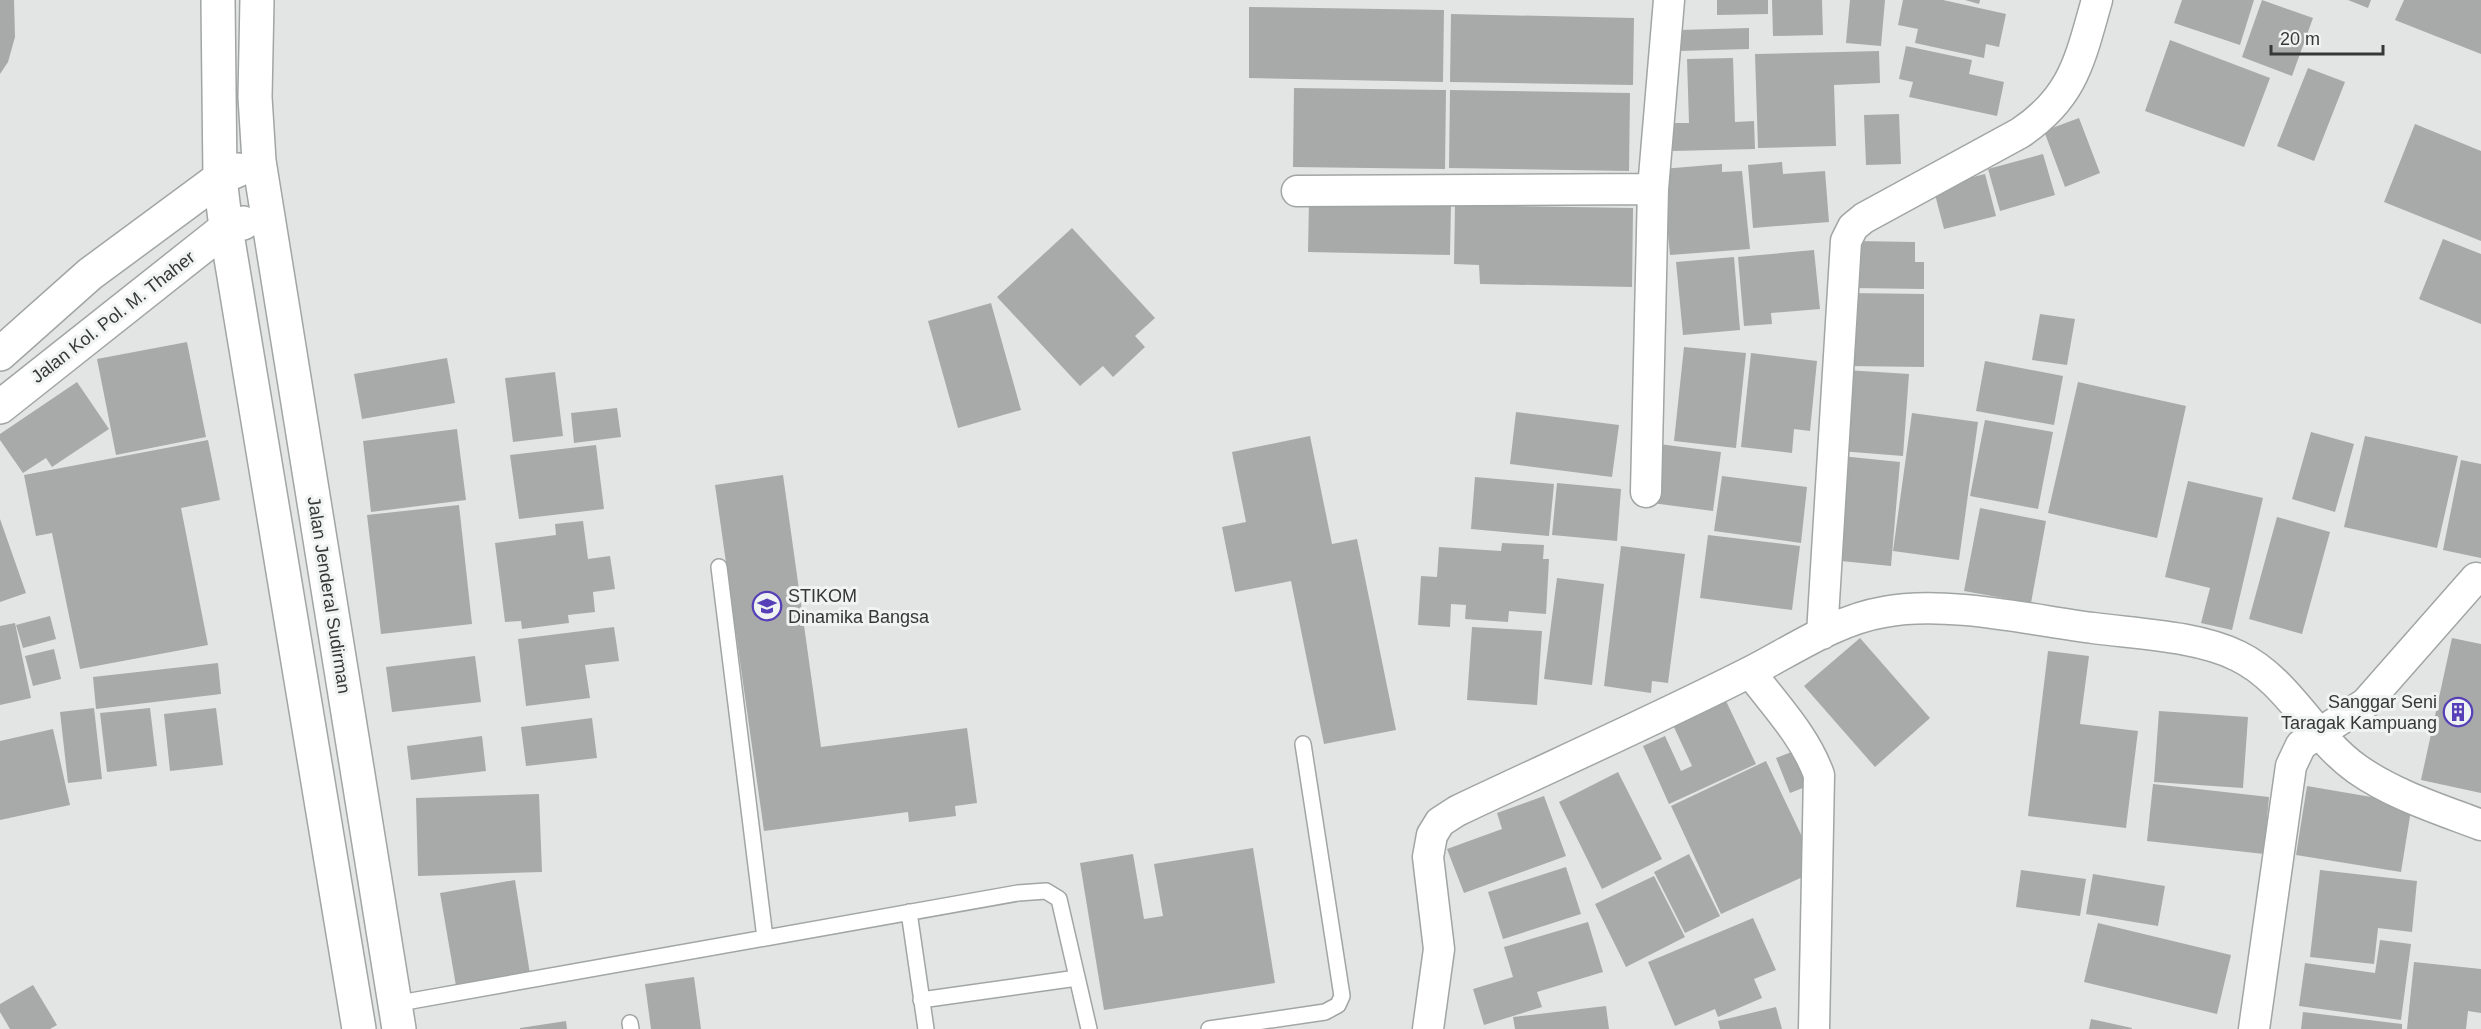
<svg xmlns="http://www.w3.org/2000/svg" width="2481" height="1029" font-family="Arial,sans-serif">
	<rect width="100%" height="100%" fill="#e2e5e4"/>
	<path fill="#a7aaa9" d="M0 0H14L15 37 8 62 0 74Z
		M1717 0H1768V14L1717 15Z
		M1772 0H1822L1823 35 1773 36Z
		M1850 0H1885L1881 46 1846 43Z
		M1903 0H1943L2006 14 1999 47 1986 44 1984 58 1915 43 1918 29 1898 25Z
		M1965 0H1980L1979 4Z
		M2182 0H2254L2240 45 2174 23Z
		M2262 0 2313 18 2292 76 2242 57Z
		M2348 0H2371L2368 8Z
		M2404 0H2481V54L2395 20Z
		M1249 7 1444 10 1443 82 1249 78Z
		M1451 14 1634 18 1633 85 1450 82Z
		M1749 28V49L1679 51V30Z
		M2170 40 2270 78 2244 147 2145 111Z
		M1906 46 1972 60 1969 74 2004 82 1997 116 1909 97 1913 82 1899 79Z
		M1879 51 1880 83 1834 85 1836 146 1758 148 1755 54Z
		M1733 58 1735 122 1754 121 1755 149 1673 151 1672 123H1689L1687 59Z
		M2308 68 2345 82 2314 161 2277 146Z
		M1294 88 1446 90 1445 169 1293 167Z
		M1450 90 1630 93 1629 171 1449 168Z
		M1899 114 1901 164 1866 165 1864 115Z
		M2079 118 2100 173 2065 187 2044 131Z
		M2415 124 2481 151V241L2384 202Z
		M2043 154 2055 195 2000 211 1988 169Z
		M1782 162 1783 174 1825 171 1829 222 1753 228 1748 165Z
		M1722 164V172L1742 171 1750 249 1670 255 1662 169Z
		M1985 174 1996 216 1944 229 1933 187Z
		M1309 200 1451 204 1450 255 1308 252Z
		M1455 205 1633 208 1632 287 1480 284 1479 265 1454 264Z
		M1072 228 1155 318 1135 336 1145 347 1113 377 1103 366 1080 386 997 297Z
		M2443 239 2481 254V324L2419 299Z
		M1856 241 1915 242V262H1924V289L1856 288Z
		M1814 250 1820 309 1771 313 1772 324 1744 326 1738 257Z
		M1734 257 1740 330 1683 335 1676 262Z
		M1848 293 1924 294V367L1848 366Z
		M991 303 1021 410 958 428 928 321Z
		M2040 314 2075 319 2067 365 2032 360Z
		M187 342 206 437 116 455 97 359Z
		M1684 347 1746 353 1736 448 1674 441Z
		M1751 353 1817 361 1810 431 1794 429 1792 453 1741 447Z
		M447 358 455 403 362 419 354 374Z
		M1985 361 2063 376 2054 425 1976 411Z
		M1846 370 1909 374 1903 456 1840 451Z
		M555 372 563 436 513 442 505 378Z
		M77 382 109 429 52 467 46 458 23 473 0 440V434Z
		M2078 382 2186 406 2157 538 2048 513Z
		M617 408 621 437 574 443 571 413Z
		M1516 412 1619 425 1612 477 1510 464Z
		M1912 413 1978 422 1959 560 1893 551Z
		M1985 420 2053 432 2038 509 1970 496Z
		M457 429 466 500 371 512 363 441Z
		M2311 432 2354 444 2335 512 2292 499Z
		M1310 436 1332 544 1357 539 1396 730 1324 744 1291 581 1235 592 1222 527 1246 522 1232 452Z
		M2365 436 2458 456 2437 548 2344 527Z
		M208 440 220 500 181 508 208 645 80 669 52 533 36 536 24 475Z
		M1659 444 1721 452 1713 511 1652 503Z
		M596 445 604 509 519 519 510 455Z
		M1841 456 1900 462 1891 566 1831 560Z
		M2461 460 2481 464V558L2443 550Z
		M783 475 821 747 967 728 977 803 955 806 956 816 909 822 908 812 764 831 715 485Z
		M1722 476 1807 487 1801 543 1714 531Z
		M1475 477 1554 484 1549 536 1471 529Z
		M2188 481 2263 498 2232 630 2201 623 2210 588 2165 577Z
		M1557 483 1621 489 1617 541 1552 535Z
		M459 505 472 624 381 634 367 515Z
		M1980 508 2046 521 2031 603 1964 591Z
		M2277 517 2330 532 2302 634 2249 619Z
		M0 519 26 593 0 602Z
		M583 521 588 559 610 556 615 589 593 592 595 612 568 615 569 623 522 629 521 621 505 622 495 543 556 535 555 524Z
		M1708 535 1800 546 1792 610 1700 598Z
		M1502 543 1544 545 1543 559H1549L1546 614 1509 611 1508 622 1465 619 1466 605 1451 604 1450 627 1418 625 1421 576 1437 577 1439 547 1501 551Z
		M1621 546 1685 554 1668 683 1652 681 1651 693 1604 686Z
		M1557 578 1604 584 1592 685 1544 679Z
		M50 616 56 639 23 648 16 625Z
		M15 623 31 698 0 705V626Z
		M614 627 619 661 585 665 590 698 526 706 518 639Z
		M1472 627 1542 631 1537 705 1467 700Z
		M1860 638 1930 718 1875 767 1804 686Z
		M2452 638 2481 644V793L2421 780Z
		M54 649 61 679 33 686 25 656Z
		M2048 651 2089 656 2080 724 2138 731 2126 828 2028 816Z
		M475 656 481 702 392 712 386 667Z
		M218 663 221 694 96 709 93 677Z
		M1726 701 1756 764 1669 804 1643 746 1665 736 1681 771 1692 766 1673 725Z
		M94 708 102 779 68 783 60 712Z
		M150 708 157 766 107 772 100 713Z
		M216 708 223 765 170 771 164 714Z
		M2159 711 2248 717 2243 788 2154 782Z
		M592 718 597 758 526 766 521 727Z
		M53 729 70 805 0 820V741Z
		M482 736 486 771 411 780 407 746Z
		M1799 749 1813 784 1790 793 1776 758Z
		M1766 761 1818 870 1721 914 1671 806Z
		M1618 772 1662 859 1602 889 1559 802Z
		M2153 784 2269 797 2264 854 2147 841Z
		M2307 786 2412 804 2401 872 2296 855Z
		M539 794 542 872 418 876 416 798Z
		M1544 796 1566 856 1464 893 1447 849 1502 829 1497 813Z
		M1253 848 1275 983 1104 1010 1080 863 1133 854 1144 919 1163 916 1154 864Z
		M1689 854 1720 916 1685 933 1654 872Z
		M1566 867 1581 914 1503 939 1488 892Z
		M2021 870 2086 879 2080 916 2016 907Z
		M2320 870 2417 881 2412 932 2378 928 2374 964 2310 957Z
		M2093 874 2165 886 2158 926 2086 914Z
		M1654 876 1685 937 1626 967 1595 904Z
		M515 880 530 974 456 986 440 893Z
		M1753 918 1776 970 1754 979 1762 998 1718 1017 1715 1009 1675 1026 1648 962Z
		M1588 922 1603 972 1537 992 1542 1007 1484 1025 1473 989 1513 977 1504 947Z
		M2098 923 2231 955 2217 1014 2084 982Z
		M2380 940 2411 944 2401 1020 2299 1006 2305 963 2375 973Z
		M2414 962 2481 969V1013L2468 1011 2466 1029H2407Z
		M694 977 701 1029H651L645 984Z
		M33 985 57 1025 50 1029H10L0 1012V1004Z
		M1606 1006 1609 1029H1515L1513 1017Z
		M1776 1007 1782 1029H1720L1718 1021Z
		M2303 1012 2402 1024V1029H2301Z
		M2091 1019 2132 1028V1029H2089Z
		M566 1021 567 1029H520V1028Z"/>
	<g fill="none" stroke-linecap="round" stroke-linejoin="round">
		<g stroke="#a1a5a3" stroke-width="18">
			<path id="lane" d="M719 567 765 938
				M909 912 926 1029
				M921 1000 1077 978
				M394 1004 1018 893 1046 891 1059 899 1089 1029
				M630 1023 631 1029
				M1209 1029 1325 1012 1338 1005 1342 996 1303 744"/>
		</g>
		<g stroke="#a1a5a3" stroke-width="33">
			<path id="street" d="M1297 191 1653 189
				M1646 492 1653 189 1669 0
				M1822 634 1846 241 1853 227 1864 218 2020 133C2074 97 2080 59 2097 0
				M1750 672C1775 705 1805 736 1819 775L1814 1029
				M1428 1029 1439 949 1428 857 1432 835 1440 822 1457 811C1554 765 1653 721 1750 672 1793 650 1836 620 1884 612 1946 600 2031 620 2093 628 2137 634 2198 636 2238 656 2288 680 2312 737 2357 769 2394 795 2439 809 2481 825
				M2254 1029 2291 766 2301 745 2366 703 2476 578"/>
		</g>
		<g stroke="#a1a5a3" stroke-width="36">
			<path id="highway" d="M218 0 220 178 226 228 359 1029
				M257 0 255 97 259 161 399 1029
				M0 354 90 274 220 178 238 170
				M0 407 226 228 243 223"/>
		</g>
		<use href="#lane" stroke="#fff" stroke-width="15"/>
		<use href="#street" stroke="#fff" stroke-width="30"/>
		<use href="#highway" stroke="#fff" stroke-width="33"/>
	</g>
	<defs>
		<g id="university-ring" transform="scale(1.5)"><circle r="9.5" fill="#eff3f1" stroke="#573fb7" stroke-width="1.5"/><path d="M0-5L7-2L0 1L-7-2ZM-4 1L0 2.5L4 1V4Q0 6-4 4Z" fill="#573fb7"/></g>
		<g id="building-ring" transform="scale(1.5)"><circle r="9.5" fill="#eff3f1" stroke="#573fb7" stroke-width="1.5"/><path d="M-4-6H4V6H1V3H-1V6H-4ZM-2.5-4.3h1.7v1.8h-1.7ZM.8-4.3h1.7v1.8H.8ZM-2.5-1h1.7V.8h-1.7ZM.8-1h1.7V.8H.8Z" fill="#573fb7"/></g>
	</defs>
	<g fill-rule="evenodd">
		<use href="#university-ring" x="767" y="606"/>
		<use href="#building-ring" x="2458" y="712"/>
	</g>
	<g text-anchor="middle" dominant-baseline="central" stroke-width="6" stroke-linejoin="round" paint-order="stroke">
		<g font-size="18" fill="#363837" stroke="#eff3f1">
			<text transform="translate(113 317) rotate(-38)">Jalan Kol. Pol. M. Thaher</text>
			<text transform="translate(329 595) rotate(81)">Jalan Jenderal Sudirman</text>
		</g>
		<g font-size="18" fill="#363837" stroke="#eff3f1" text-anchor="start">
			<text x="788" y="596">STIKOM<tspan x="788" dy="21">Dinamika Bangsa</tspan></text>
			<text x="2437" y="702" text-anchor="end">Sanggar Seni<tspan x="2437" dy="21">Taragak Kampuang</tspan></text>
		</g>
	</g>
	<path d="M2271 45v9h112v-9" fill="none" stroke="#363837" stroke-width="3"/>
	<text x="2280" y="45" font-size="18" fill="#363837" stroke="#eff3f1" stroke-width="4.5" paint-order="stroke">20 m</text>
</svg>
